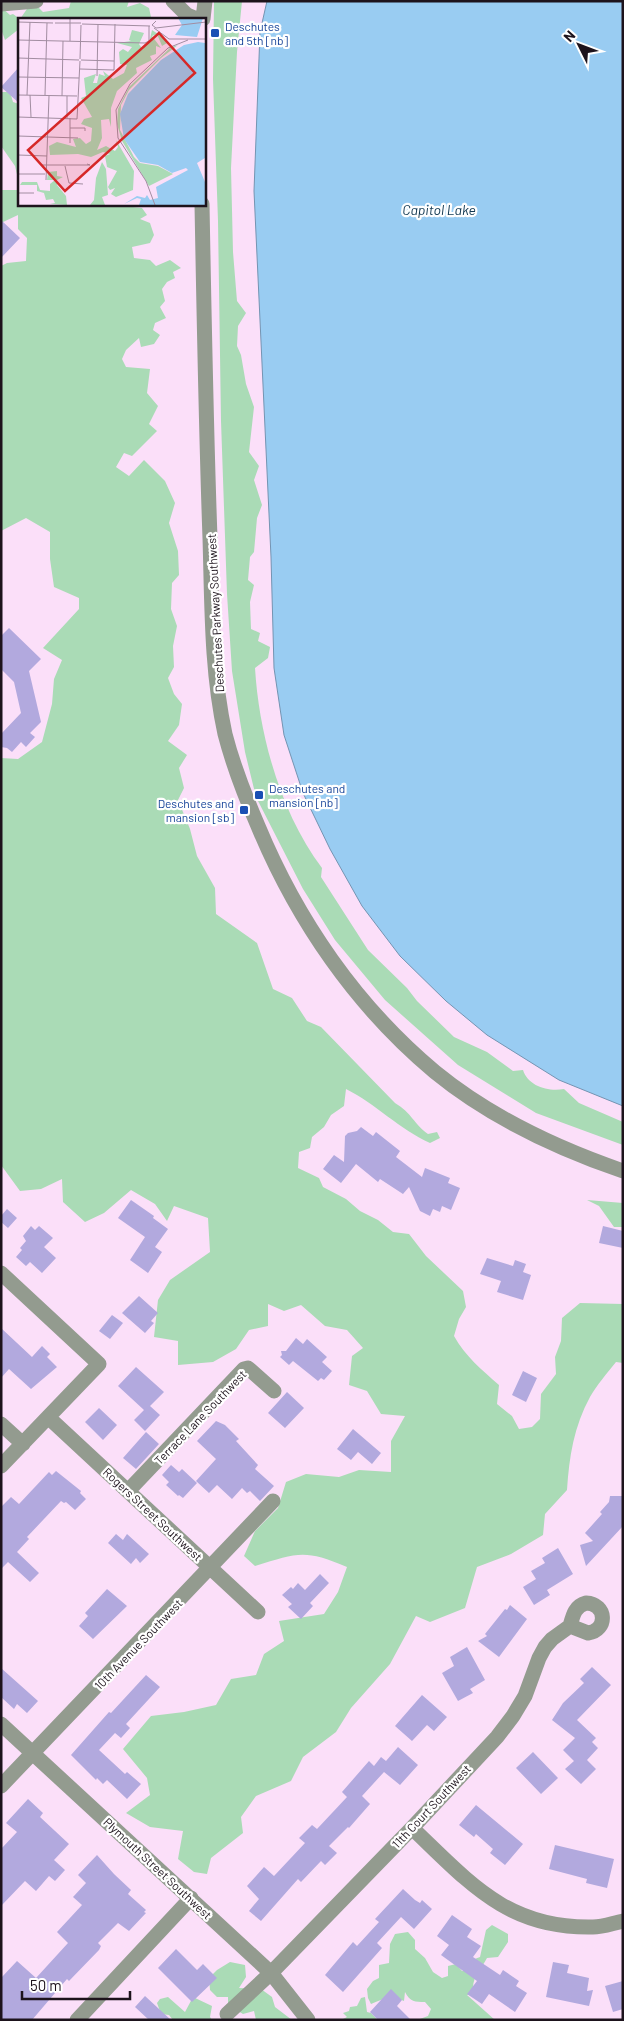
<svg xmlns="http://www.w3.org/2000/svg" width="624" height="2021" font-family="Barlow,sans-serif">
	<rect width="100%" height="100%" fill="#fbdff9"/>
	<path fill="#aadbb6" d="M71 1H129L127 7 140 3 149 8 151 17 150 19H19V29L5 40 1 29V7L10 15 13 14 20 19 29 6 36 5 43 12 69 8Z
		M214 1H242L237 52 231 168 233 252 237 301 246 313 238 326 237 346 241 355 246 384 254 407 249 452 259 466 254 480 262 505 257 518 254 552 250 557 248 580 254 585 250 602 251 629 260 633 258 641 270 647 268 658 255 668C259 735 281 814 322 868L321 877 368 950 407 988 417 1001 454 1037 487 1052 513 1071 523 1070C528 1086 548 1092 564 1089L579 1103 623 1122V1145L536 1113 458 1065 385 1000 335 940 303 889 256 797 245 752 232 671 227 594 221 421 218 221 213 79Z
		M1 92H10L13 102 19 104V183L15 166 1 146Z
		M1 190H19V204H132L133 207 142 208 147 215 140 219 150 223 154 235 150 243 132 247 134 258 150 260 156 266 170 260 181 268 173 272 175 278 167 282 162 289 165 301 160 307 166 318 155 323 153 330 160 335 154 344 141 347 139 338 126 350 122 359 126 367 150 369 147 393 158 406 149 424 157 431 132 456 124 453 116 467 129 476 144 460 165 481 175 503 169 523 178 551 179 575 172 583 171 609 177 626 173 646 174 667 168 678 174 694 182 704 179 725 168 741 187 755 179 768 184 788 178 800 190 829 197 856 215 888 216 914 257 943 273 989 292 998 307 1021 321 1027 395 1103C412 1113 413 1123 428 1134L437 1132 440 1138 430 1143C399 1129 376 1104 346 1089L344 1106 331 1115 324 1127 312 1137 310 1148 299 1152 298 1168 319 1178 323 1187 346 1199 360 1211 378 1220 393 1232 409 1234 426 1256 463 1291 466 1307 459 1319 454 1336C465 1356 482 1370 499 1385L497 1404 512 1416 519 1429 532 1427 540 1419 541 1394 556 1374 555 1357 561 1341 562 1318 580 1303 623 1304V1363L616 1362C607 1373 597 1385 590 1397 574 1426 569 1457 567 1490L545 1514 543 1535 511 1554 477 1567 465 1608 430 1622 416 1616 390 1664 351 1708 336 1732 303 1757 291 1781 256 1796 241 1817 243 1833 211 1858 207 1874 194 1872 178 1859 183 1831 150 1827 126 1813 150 1795 147 1778 123 1749 151 1716 184 1712 216 1705 231 1679 256 1675 264 1654 284 1641 279 1621 324 1614 338 1592 347 1567C304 1549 298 1553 255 1566L244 1556 255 1531 278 1508 286 1482 306 1474 339 1477 359 1470 391 1472V1441L405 1416 381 1414 367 1391 349 1385 352 1356 363 1348 347 1330 325 1326 301 1305 284 1311 268 1304V1326L249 1330 236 1349 213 1362 178 1365V1341L154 1337 158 1300 170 1280 210 1252 208 1218 174 1206 167 1221 155 1204 131 1190 104 1213 85 1222 63 1202 62 1179 41 1189 20 1191 1 1165V758L18 759 42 742 52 704 54 679 62 660 43 648 79 609V598L54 587 50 559V532L26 518 1 531V266L7 263 26 261 27 238 18 229V215L1 223Z
		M587 1200 623 1203V1227H614L599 1206Z
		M492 1925 508 1934V1942L498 1957 487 1958C480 1971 470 1979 474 1994L467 1995 495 2020H417L428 2016 431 2009 425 2002C415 2002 410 2002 405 1992L404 2001C393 1995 382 1999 371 2004L368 1998 367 1989 373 1981 379 1978V1965L389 1963 390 1944 395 1934 408 1932 415 1940V1949L425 1958 433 1972 442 1978 448 1976V1966L456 1964 462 1971H466L472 1960 480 1957 486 1930Z
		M230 1962 245 1965 246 1977 239 1988 261 1989 272 1997 275 2007 292 2020H256L254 2011 243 2014 228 2005V1997H217L210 1990 209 1978 217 1970Z
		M168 1997 185 2012 193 1997 212 2006 210 2017 212 2020H173L169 2015 161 2014 157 2003 160 1999Z
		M365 1997 367 2012 371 2013 378 2020H341L347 2017 343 2013 349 2011 350 2007 357 2006 361 1998Z"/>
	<path fill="#99ccf2" stroke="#7494b2" d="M267 1H623V1106L559 1080 487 1035 446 1001 400 956 362 906 330 849 303 793 284 735 274 668 271 557 254 191 260 32Z"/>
	<path fill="#b2a9de" d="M19 67V103L1 87Z
		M1 220 20 238 1 258Z
		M9 628 41 659 29 671 41 722 30 733 35 737 26 747 21 742 12 752 7 748 1 747V734L21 713 14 682 1 669V636Z
		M361 1127 373 1136 376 1132 400 1151 396 1157 422 1177 425 1168 450 1178 448 1183 460 1188 451 1210 442 1206 440 1212 433 1209 430 1216 420 1211 409 1187 403 1194 380 1179 378 1182 356 1164 341 1183 323 1169 334 1155 344 1162 345 1136 348 1133 357 1131Z
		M131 1200 154 1216 153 1218 168 1229 155 1247 162 1252 148 1273 130 1260 145 1237 118 1218Z
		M7 1209 17 1218 8 1228 1 1222V1216Z
		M31 1226 35 1230 39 1226 53 1238 44 1247 56 1258 42 1273 30 1262 26 1266 16 1257 22 1250 20 1248 26 1241 23 1236Z
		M603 1226 623 1231V1248L599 1243Z
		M487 1258 513 1266 515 1260 526 1264 523 1272 531 1275 523 1300 497 1292 501 1281 480 1274Z
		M139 1296 158 1313 151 1321 154 1323 145 1333 122 1313Z
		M112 1315 123 1323 110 1339 99 1331Z
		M1 1328 32 1357 42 1346 50 1354 47 1357 57 1367 31 1389 9 1369 1 1378Z
		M296 1338 303 1344 307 1339 327 1357 322 1362 332 1371 324 1380 321 1378 318 1381 293 1361 289 1365 280 1357 282 1355 281 1351H286Z
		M136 1367 164 1392 150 1406 160 1415 145 1431 134 1420 144 1410 118 1386Z
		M523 1371 537 1378 526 1402 512 1395Z
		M287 1392 304 1408 285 1428 268 1413Z
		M99 1408 117 1425 103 1440 85 1422Z
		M216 1421 225 1425 239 1439 236 1441 258 1465 255 1469 274 1486 260 1501 250 1491 247 1493 242 1488 232 1499 217 1485 209 1493 196 1481 216 1459 197 1441Z
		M353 1429 381 1453 372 1464 358 1452 351 1460 337 1449Z
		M146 1432 159 1444 136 1469 123 1458Z
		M171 1465 179 1472 182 1469 197 1483 183 1498 179 1495 178 1496 166 1485 169 1482 162 1475Z
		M56 1471 81 1491 80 1493 86 1499 75 1510 66 1502 64 1503 61 1501 27 1537 29 1539 17 1552 39 1573 30 1582 8 1562 1 1569V1507L11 1497 19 1504 49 1472 52 1475Z
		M610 1496H623V1526L586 1566 580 1545 593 1541 585 1533 602 1514 600 1512 609 1502Z
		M116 1534 123 1540 127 1534 149 1554 140 1563 136 1558 131 1564 108 1543Z
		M558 1548 573 1574 547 1590 550 1595 534 1605 523 1587 536 1579 531 1571 545 1563 542 1558Z
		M320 1574 329 1583 310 1603 313 1606 301 1619 288 1607 292 1604 282 1595 291 1587 293 1589 298 1583 305 1590Z
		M107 1589 127 1606 93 1639 79 1626 88 1616 85 1613Z
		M510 1605 527 1619 499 1657 478 1641 487 1636 485 1634 505 1609 507 1610Z
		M467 1647 485 1680 470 1689 473 1693 458 1701 442 1673 454 1666 450 1657Z
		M592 1667 611 1685 577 1720 596 1738 592 1742 598 1748 587 1760 596 1769 581 1784 565 1769 574 1761 563 1750 575 1738 552 1720 563 1703 584 1683 580 1679Z
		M1 1668 38 1701 27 1713 17 1704 14 1709 1 1697Z
		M146 1675 160 1687 126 1724 130 1728 121 1738 115 1733 99 1750 125 1774 127 1772 141 1784 127 1799 107 1780 103 1784 97 1778 96 1780 71 1755 109 1712 111 1713Z
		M422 1695 447 1717 434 1731 427 1725 412 1741 395 1726Z
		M398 1747 418 1765 400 1785 384 1772 362 1796 370 1804 349 1828 348 1827 329 1846 337 1853 325 1865 321 1861 301 1882 298 1879 261 1921 249 1911 259 1899 247 1886 264 1867 274 1876 305 1843 299 1838 312 1825 317 1829 347 1797 342 1792 369 1761 374 1766 381 1757 386 1761Z
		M533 1752 558 1778 541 1794 516 1768Z
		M28 1799 43 1813 40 1817 69 1844 54 1860 65 1870 55 1881 49 1876 36 1891 25 1881 1 1906V1849L17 1832 6 1823Z
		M476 1805 523 1844 505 1865 490 1853 493 1849 476 1834 474 1837 459 1825Z
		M555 1845 614 1859 607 1888 586 1883 587 1879 549 1869Z
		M97 1855 114 1874 131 1890 128 1894 146 1910 144 1912 146 1913 129 1931 118 1923 98 1943 101 1946 99 1950 69 1981 67 1979 32 2020H1V1978L17 1961 36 1978 68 1943 57 1932 82 1905 73 1897 86 1883 78 1875Z
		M403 1889 415 1900 420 1903 422 1900 432 1909 414 1929 401 1917 377 1943 382 1948 343 1992 325 1975 353 1942 357 1946 379 1922 375 1919Z
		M452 1915 472 1929 467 1937 481 1946 473 1957 500 1975 503 1970 519 1981 516 1986 527 1993 515 2012 489 1994 482 2004 467 1994 477 1981 441 1955 449 1945 437 1936Z
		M176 1949 197 1970 203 1964 217 1978 192 2002 158 1968Z
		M553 1962 569 1965 567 1973 589 1978 587 1991 593 1990 589 2006 546 1997Z
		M623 1981V2009L613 2012 605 1986Z
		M391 1989 402 2000 397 2006 411 2020H378L370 2012Z
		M145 1996 171 2020H149L135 2007Z"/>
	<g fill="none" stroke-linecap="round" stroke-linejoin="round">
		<path stroke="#939b8f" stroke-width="15" d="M173 1 187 15 194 18
			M1 4 36 1
			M203 19 205 1
			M202 204C204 315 206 427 210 538 212 603 211 670 225 734 233 765 245 796 258 826 297 920 356 1006 435 1072 490 1117 556 1148 623 1171
			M1 1273 99 1364 1 1466
			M48 1417 258 1612
			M1 1424 23 1444
			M128 1491 244 1369 248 1368 274 1391
			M586 1603C607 1604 608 1630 588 1633L570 1626C573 1615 575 1606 586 1603Z
			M1 1724 271 1973 308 2020
			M1 1786 273 1501
			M412 1828C469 1882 507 1929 593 1927 603 1927 613 1923 623 1921
			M227 2014 271 1973 412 1828 497 1737 513 1716 525 1696 539 1658 545 1647 552 1639 570 1626
			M77 2020 191 1898"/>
	</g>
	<g fill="#1a4fb4" stroke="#fff" stroke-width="2">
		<rect x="210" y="28" width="10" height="10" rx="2.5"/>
		<rect x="254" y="790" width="10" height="10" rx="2.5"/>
		<rect x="239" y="805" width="10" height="10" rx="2.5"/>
	</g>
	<g text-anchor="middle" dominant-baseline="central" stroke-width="4.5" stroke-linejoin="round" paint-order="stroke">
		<g font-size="12" fill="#164399" stroke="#fff" text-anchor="start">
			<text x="225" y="26">Deschutes<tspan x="225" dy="14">and 5th [nb]</tspan></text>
			<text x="269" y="788">Deschutes and<tspan x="269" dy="14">mansion [nb]</tspan></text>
			<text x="234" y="803" text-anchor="end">Deschutes and<tspan x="234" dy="14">mansion [sb]</tspan></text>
		</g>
		<g font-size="12" fill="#1d131c" stroke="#fff">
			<text transform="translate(215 613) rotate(-93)">Deschutes Parkway Southwest</text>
			<text transform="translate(200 1417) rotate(-46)">Terrace Lane Southwest</text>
			<text transform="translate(153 1514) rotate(43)">Rogers Street Southwest</text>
			<text transform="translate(138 1644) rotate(-46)">10th Avenue Southwest</text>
			<text transform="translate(431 1806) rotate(-47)">11th Court Southwest</text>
			<text transform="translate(158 1868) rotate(43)">Plymouth Street Southwest</text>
		</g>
		<g font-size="14" font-style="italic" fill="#103751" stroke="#fff">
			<text x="439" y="209">Capitol Lake</text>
		</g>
	</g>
	<g transform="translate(18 18)">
		<rect width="188" height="188" fill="#fbdff9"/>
		<path d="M114 12 126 15 121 26 125 32 126 27 131 25 134 12 149 22V25L144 28 139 16 134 18 143 30 138 28V36L132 38 134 42 118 50 119 55 99 73 93 90V109L91 101 83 102 84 120 79 132 88 128 97 133 100 129 98 122 116 153 115 172 98 179 93 176 97 170 92 172 90 169 99 153 89 149 87 138 92 136 85 134 73 139 60 136 32 137 31 128 39 124 58 129 55 121 62 120 68 126 73 123 74 110 63 106 66 101 74 99 63 80 68 78 66 60 78 56 75 65H79L81 56 87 58 85 53 95 61 106 55 109 47 102 46 101 34 105 31 110 34 114 29 99 25 113 23 111 22ZM175 23 160 27 143 40 111 72 103 87 102 112 116 139 122 145 140 148 155 156 131 168 104 123 99 106 100 91 111 69 153 29ZM84 144 88 151 90 177 84 179 87 187H72L76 182 78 160ZM39 153V158L45 159 39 162V167L48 178 49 187 32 186 37 185 35 181 28 182 26 175 19 173V167H2L4 164H19L22 172 32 173V166L37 162H29L30 154Z" fill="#aadbb6"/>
		<path d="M160 0H185L179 19 157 17 164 7ZM180 24 187 25V140L179 145 187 164V187H121L123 181 119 180 106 186 119 178 127 180 129 177 132 182 140 180 138 169 170 152 168 150 154 155 140 147 122 144 106 121 102 96 110 76 143 42 166 27Z" fill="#99ccf2"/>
		<path fill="none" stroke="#a28da1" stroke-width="1" d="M138 3 134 7 138 10 188 4M0 4 35 5M37 5H63M64 6 132 8M136 10 151 21H188M0 22 127 25 131 23V8M52 23V0M0 40 61 42M62 41 63 7M63 42 96 43M62 51 96 52 97 6M79 58 80 6M0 59 61 60M0 77 59 78M9 77 12 4M12 77 13 99M27 77 29 5M44 78 45 23M0 99 59 101 62 43M49 100V78M52 110H67V113M0 118 60 120M52 125V100M0 137 29 138M24 147H72L69 146M47 148 51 165 65 166M0 156H27M28 162 31 78M0 175H16M137 187 128 163 100 120 98 92 112 66 150 30 170 22"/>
		<path fill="#d62828" fill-opacity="0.15" stroke="#d62828" stroke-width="2.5" d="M141 15 177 55 47 173 10 132Z"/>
		<rect width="188" height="188" fill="none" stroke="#1d131c" stroke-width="2.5"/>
	</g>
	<rect width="624" height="2021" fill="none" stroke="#1d131c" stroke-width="5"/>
	<g transform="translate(579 45) rotate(312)" stroke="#ffffff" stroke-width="4" paint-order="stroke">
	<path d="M0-4L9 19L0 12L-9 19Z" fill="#1d131c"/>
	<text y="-8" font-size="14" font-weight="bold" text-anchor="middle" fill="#1d131c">N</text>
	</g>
	<path d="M22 1991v8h108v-8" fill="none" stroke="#1d131c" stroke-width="2.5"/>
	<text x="30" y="1991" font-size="15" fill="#1d131c" stroke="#ffffff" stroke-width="4" paint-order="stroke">50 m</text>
</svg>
